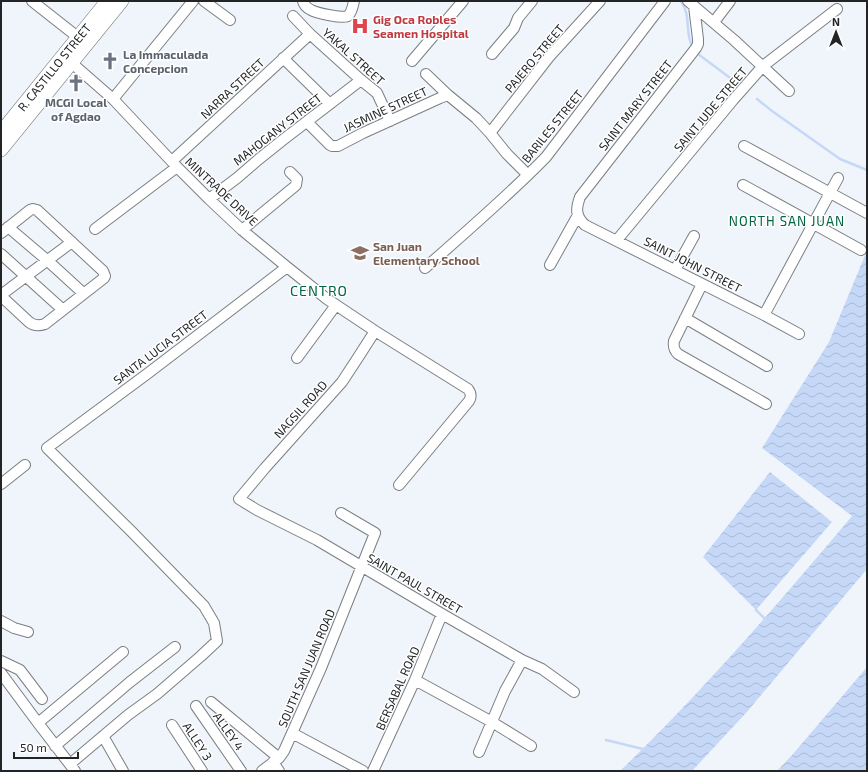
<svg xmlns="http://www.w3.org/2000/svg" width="868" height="772" font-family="'Exo 2',sans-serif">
	<defs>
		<pattern id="water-waves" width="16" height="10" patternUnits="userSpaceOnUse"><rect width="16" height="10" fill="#c6d8f7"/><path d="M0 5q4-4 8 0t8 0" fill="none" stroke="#aab9d4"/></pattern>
	</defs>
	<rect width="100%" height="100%" fill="#f0f5fb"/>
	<path fill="url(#water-waves)" d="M866 253H867V569L746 713 692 771H620C703 691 778 604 852 516L762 448 829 342Z
		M770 472 832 522 756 610 703 557Z
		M867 667V771H777L793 754Z"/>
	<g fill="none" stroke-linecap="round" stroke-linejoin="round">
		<path stroke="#c6d8f7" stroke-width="2.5" d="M681 1C692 17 684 33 693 48
			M698 54 741 86
			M757 99 772 111 840 159 867 170
			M756 610 765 619
			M606 740 643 749"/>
		<g stroke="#7a7f83" stroke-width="12">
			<path id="minor" d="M32 1 84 42
				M204 1 230 20
				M303 1C304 5 307 8 311 10 316 13 344 19 348 16 352 12 353 6 354 1
				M688 1 734 40 789 91
				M694 6 698 39V44L696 48 580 197C576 208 575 216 585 225L764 315 799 334
				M293 16 310 34 361 80 377 93 390 121
				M714 22 730 1
				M492 54 514 28 518 18 532 1
				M66 58 113 99 177 167 209 199 242 230 287 267 327 299 375 331 468 389C471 393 472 396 469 401L399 485
				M283 58 330 104
				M412 61 463 1
				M426 74 448 95 476 118 490 133 507 154 528 175
				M113 99 193 1
				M307 122 330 145 332 146H338L363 133 440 98 448 95
				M490 133 549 57 600 1
				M744 146 867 213
				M172 161 310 34
				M743 185 861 250
				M209 199 237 178 259 159 284 139 361 80
				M8 227 48 261 83 293
				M95 229 177 167
				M242 230 294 187 296 185 297 179 290 172
				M1 233 30 210 33 209 37 210 103 271 105 276 104 278 45 324C39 326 34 326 29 322L1 296
				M617 240 733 100 763 66 837 9
				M1 254 62 309
				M550 265 578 215
				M425 268C466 232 508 196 546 157L665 1
				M675 270 694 236
				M702 284 674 341C673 347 674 350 678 354L766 404
				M1 295 72 242
				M764 315 838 178
				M685 318 767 366
				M375 331 359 356 342 382 265 468 239 499 257 510 317 540 442 614 522 660 542 669 574 692
				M297 358 336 305
				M1 484 25 465
				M1 621 14 628 28 632
				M1 661 20 670 42 699
				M1 673 38 723 75 771
				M415 680 492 722 531 746
				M211 702 279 758
				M196 706 241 771
				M38 723 123 652
				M172 725 202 771
				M292 733 363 771
				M103 736 123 771
				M55 746 130 682 175 647
				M479 752 505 691 522 660
				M273 762 279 771
				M70 764 128 715 157 694 201 656 217 641 214 623 204 606 132 532 47 448 147 374 287 267
				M262 771 279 758 284 751 321 668 375 533 341 513
				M373 771 415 680 442 614"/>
		</g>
		<g stroke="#7a7f83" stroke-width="14">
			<path id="major" d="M1 132 107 1
				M1 150 122 1"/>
		</g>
		<use href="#minor" stroke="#fff" stroke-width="10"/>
		<use href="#major" stroke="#fff" stroke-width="13"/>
	</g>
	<defs>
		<g id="hospital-bare" transform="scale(1.38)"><path d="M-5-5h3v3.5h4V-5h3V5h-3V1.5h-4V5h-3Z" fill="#e0444e" stroke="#fff" stroke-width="2.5" paint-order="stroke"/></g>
		<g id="church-bare" transform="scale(1.38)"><path d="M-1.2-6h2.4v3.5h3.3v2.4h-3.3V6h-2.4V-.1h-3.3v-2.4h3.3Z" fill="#6b7280" stroke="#fff" stroke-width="2.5" paint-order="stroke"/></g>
		<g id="school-bare" transform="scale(1.38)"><path d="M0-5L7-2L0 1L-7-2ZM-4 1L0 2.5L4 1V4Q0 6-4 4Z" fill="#8d6e63" stroke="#fff" stroke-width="2.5" paint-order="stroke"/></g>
	</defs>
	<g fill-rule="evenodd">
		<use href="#hospital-bare" x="360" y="26"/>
		<use href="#church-bare" x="110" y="61"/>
		<use href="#church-bare" x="76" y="83"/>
		<use href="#school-bare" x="360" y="253"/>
	</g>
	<g text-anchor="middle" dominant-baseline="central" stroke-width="3" stroke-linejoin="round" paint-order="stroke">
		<g font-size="12" font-weight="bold" fill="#be3a42" stroke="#fff" text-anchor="start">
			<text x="373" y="19">Gig Oca Robles<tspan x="373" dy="14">Seamen Hospital</tspan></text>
		</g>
		<g font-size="12" font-weight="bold" fill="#5b616d" stroke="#fff" text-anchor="start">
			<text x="123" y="54">La Immaculada<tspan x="123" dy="14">Concepcion</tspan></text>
			<text x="76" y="102" text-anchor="middle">MCGI Local<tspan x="76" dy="14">of Agdao</tspan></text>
		</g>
		<g font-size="12" fill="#222426" stroke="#fff">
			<text transform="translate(354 56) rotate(42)">YAKAL STREET</text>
			<text transform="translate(534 58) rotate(-50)">PAJERO STREET</text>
			<text transform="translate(54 67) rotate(-51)">R. CASTILLO STREET</text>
			<text transform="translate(232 88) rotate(-43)">NARRA STREET</text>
			<text transform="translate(635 105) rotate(-52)">SAINT MARY STREET</text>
			<text transform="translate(385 109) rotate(-25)">JASMINE STREET</text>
			<text transform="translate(710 109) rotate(-50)">SAINT JUDE STREET</text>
			<text transform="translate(552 126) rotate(-51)">BARILES STREET</text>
			<text transform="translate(277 129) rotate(-38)">MAHOGANY STREET</text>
			<text transform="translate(222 191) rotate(43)">MINTRADE DRIVE</text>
			<text transform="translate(693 264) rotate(27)">SAINT JOHN STREET</text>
			<text transform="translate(160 347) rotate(-37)">SANTA LUCIA STREET</text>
			<text transform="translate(300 409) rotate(-48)">NAGSIL ROAD</text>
			<text transform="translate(415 583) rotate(30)">SAINT PAUL STREET</text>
			<text transform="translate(306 668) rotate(-67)">SOUTH SAN JUAN ROAD</text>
			<text transform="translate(397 688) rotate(-66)">BERSABAL ROAD</text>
			<text transform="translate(229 731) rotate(55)">ALLEY 4</text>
			<text transform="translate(198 741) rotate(57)">ALLEY 3</text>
		</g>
		<g font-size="12" font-weight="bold" fill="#785e54" stroke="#fff" text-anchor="start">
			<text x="373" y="246">San Juan<tspan x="373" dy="14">Elementary School</tspan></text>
		</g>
		<g font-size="13" letter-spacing="1" fill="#016541" stroke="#fff">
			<text x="787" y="221">NORTH SAN JUAN</text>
		</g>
		<g font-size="14" letter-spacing="1" fill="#016541" stroke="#fff">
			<text x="319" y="290">CENTRO</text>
		</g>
	</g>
	<rect width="868" height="772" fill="none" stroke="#222426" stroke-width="4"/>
	<g transform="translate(836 32)" stroke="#ffffff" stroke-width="3" paint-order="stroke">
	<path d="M0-3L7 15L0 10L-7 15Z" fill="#222426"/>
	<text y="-6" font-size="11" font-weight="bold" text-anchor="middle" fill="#222426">N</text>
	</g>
	<path d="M14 752v6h64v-6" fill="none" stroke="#222426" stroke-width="2"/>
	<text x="20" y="752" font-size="12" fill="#222426" stroke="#ffffff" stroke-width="3" paint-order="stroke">50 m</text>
</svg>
